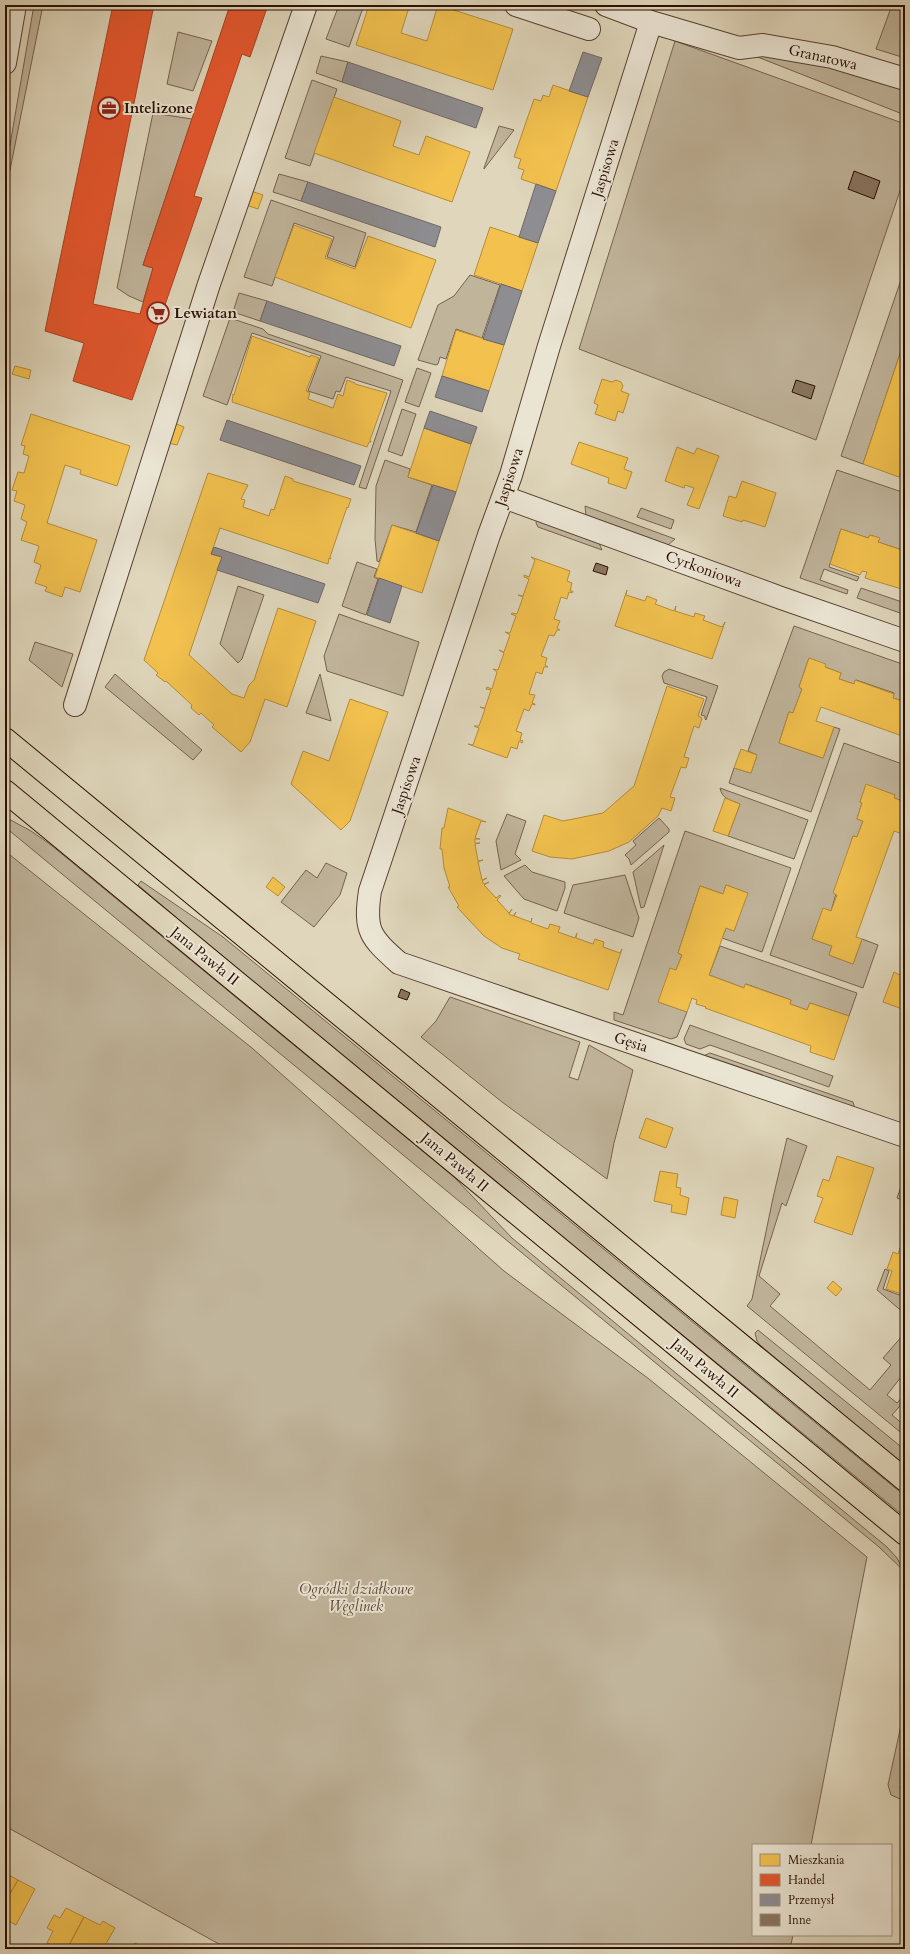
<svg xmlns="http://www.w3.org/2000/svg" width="910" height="1954" font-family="Cardo,serif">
	<rect width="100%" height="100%" fill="#dfd6bb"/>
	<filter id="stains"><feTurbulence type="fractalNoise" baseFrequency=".005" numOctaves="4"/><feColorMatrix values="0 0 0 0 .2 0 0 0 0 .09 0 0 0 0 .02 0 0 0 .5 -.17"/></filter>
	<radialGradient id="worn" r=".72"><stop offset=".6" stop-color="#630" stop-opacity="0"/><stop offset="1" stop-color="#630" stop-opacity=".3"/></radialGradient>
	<path fill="#c0b49b" stroke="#76624e" d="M34 5H43L5 195 6 168Z
		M339 5H364L349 47 326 39Z
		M892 5H905V58L876 49Z
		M178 32 212 41 193 91 167 84Z
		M675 41 905 124V176L816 440 579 349Z
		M321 56 348 62 342 82 316 73Z
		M755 56 805 57 905 88V115Z
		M312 80 337 89 310 166 285 158Z
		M153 113 192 119 143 265 153 268 143 302 129 296 117 288Z
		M499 126 514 130 484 169V168Z
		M279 174 308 182 301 201 273 192Z
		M271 200 366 233 355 267 327 257 334 237 294 223 272 286 244 277Z
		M905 268V339L863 464 841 456Z
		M470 275 500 285 482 338 456 329 446 359 440 357 438 364 436 365 418 360 438 305 454 296Z
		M239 293 267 301 260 321 233 312Z
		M230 318 263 329 268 334 403 380 366 489 359 487 391 391 346 377 340 392 336 391 333 399 308 391 321 356 252 333 227 405 203 396Z
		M417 368 431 373 419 407 405 402Z
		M402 409 416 414 402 456 388 451Z
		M385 460 410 469 408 477 432 485 416 532 392 525 379 562 377 561 375 539 376 486Z
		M837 470 905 493V551L878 542 879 538 870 535 868 538 841 529 829 567 859 577 857 581 824 569 820 580 848 590 847 594 800 578Z
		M585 506 675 539 668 545 586 515Z
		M641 508 674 520 671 529 637 517Z
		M537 518 598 541 602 550 538 527 536 523Z
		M357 562 377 569 374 577 378 579 366 615 342 606Z
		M238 586 264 595 242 659 238 663 220 644Z
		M861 588 905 603 903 614 857 598Z
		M339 614 419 642 403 696 327 671 324 656Z
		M794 626 905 665V702L893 698 894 693 856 680 854 684 839 679 841 673 825 667 809 658 799 687 802 689 793 713 789 712 779 743 823 758 834 727 840 729 811 812 729 783 734 768 751 773 757 755 748 751Z
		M35 642 73 654 62 687 29 660Z
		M669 669 718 686 706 720 705 719V716L701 715 707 697 664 683 662 676 664 672Z
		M115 674 202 750 193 760 105 687Z
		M320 674 331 721 306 713Z
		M844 743 905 765V802L894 798 895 795 866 785 860 802 862 803 857 819 863 821 857 837 853 836 831 911 823 909 812 939 832 946 829 955 853 964 862 939 878 945 863 988 770 955Z
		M720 788 808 820 794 859 728 836 740 804C730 800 722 799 720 788Z
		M507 814 526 821 515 854 521 860 501 870 496 841Z
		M5 817 31 831 51 845 454 1177 512 1238 887 1547 897 1558 904 1571 879 1547 5 827Z
		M659 818 669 829V832L631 865 629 859 625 855 636 845 633 841Z
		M685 831 791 868 762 952 722 938 726 928 734 931 747 893 726 885 723 894 700 886 678 953 682 955 676 970 659 1002 687 1012 677 1037 671 1039 614 1020V1012L623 1015Z
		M664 845 644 907 641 908 633 872Z
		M5 851 252 1048 504 1271 649 1379 867 1557 811 1845H753V1935H793L790 1949H228L5 1826Z
		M326 863 347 873 340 895 314 927 281 902 306 870 317 878Z
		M525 865 532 872 565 882V888L557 911 524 899 504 876Z
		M625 875 639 918 633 937 564 913 573 885Z
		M141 881 223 937 905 1496V1517L254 984 138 885Z
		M720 946 857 993 849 1016 810 1003 807 1010 790 1004 791 1000 746 984 744 988 709 975Z
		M450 997 580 1042 569 1077 578 1080 589 1045 633 1070 614 1143 607 1179 502 1102 421 1037 436 1021Z
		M690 1025 833 1076 829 1087 710 1045 700 1049 686 1044 684 1039Z
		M710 1053 853 1102 855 1109 701 1057Z
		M787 1138 807 1146 786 1206 782 1203 759 1276 780 1294 770 1306 870 1390 891 1365 883 1358 903 1335 905 1336V1372L887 1395 897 1403 905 1394V1400L892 1415 905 1426V1436L747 1306 752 1299 773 1198Z
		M905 1175V1201L897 1198Z
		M885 1269 889 1271 883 1289 905 1297V1314L877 1290Z
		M758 1330 905 1450V1466L760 1345 757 1341 755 1333Z
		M905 1707V1763L900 1788 905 1789V1801L891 1795 888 1785Z"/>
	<path fill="#f2c14e" stroke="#b68c37" d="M369 5H404L409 7 401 33 427 41 438 5 513 29 493 90 356 45Z
		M553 85 588 97 556 191 521 179 524 170 518 168 521 159 514 157 534 99 541 101 543 95 549 97Z
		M334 97 401 121 393 146 419 155 426 136 470 152 452 202 314 153Z
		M251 191 263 195 258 209 246 205Z
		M294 225 332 239 325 258 355 269 368 236 436 260 411 328 275 277Z
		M490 227 538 243 522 291 474 275Z
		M456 330 504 345 489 391 442 376Z
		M252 336 310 357 311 355 319 358 306 391 310 393 308 399 333 408 338 394 343 396 347 380 355 383V384L387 393 370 440 371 442H369L367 447 232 402 233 394 234 395Z
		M905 339V460L899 477 863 464Z
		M15 366 31 370 29 379 12 374Z
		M602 379 612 382 616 380 621 382 623 386 621 391 629 394 623 413 618 411 615 421 595 414 598 405 594 403Z
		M31 414 130 446 117 486 80 474 81 470 65 465 47 523 97 540 80 592 65 587 62 597 45 591 47 587 35 583 41 565 34 562 39 546 21 540 27 522 21 519 25 505 14 501 17 491 12 490 18 472 24 473 29 456 23 454 25 446 21 445Z
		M174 423 184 427 177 445 168 443Z
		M424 428 471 444 456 492 408 477Z
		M579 442 628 458 624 469 632 472 626 489 608 483 609 478 571 464Z
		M677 447 694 454 697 448 719 456 699 509 687 505 694 488 685 485 684 488 665 481Z
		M208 473 248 485 241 499 245 500 243 507 269 516 271 509 274 510 285 476 293 479V481L351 499 348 508 347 507 330 557 331 559 329 558 328 564 220 528 211 554 222 557 189 655 232 694 244 698 249 685 254 680 278 608 316 621 287 707 265 699 250 742 241 752 212 727 214 725 201 713 199 715 191 708 192 705 166 681 165 682 156 675 158 673 144 660Z
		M742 481 776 493 765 527 743 520 742 522 723 516 729 496 736 498Z
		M392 525 439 541 422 593 375 577Z
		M841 529 868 538 870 535 880 538 878 542 905 551V590L865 578 867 572 862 571 860 575 830 564Z
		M531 557 570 571 567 581 572 583 570 591H573L572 593 569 592 567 599 561 597 554 619 560 621 557 628 560 630H557L554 636 549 635 541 656 547 658 545 665 548 667H544L542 674 536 672 529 694 535 695 532 703 535 704V705L532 704 529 711 524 709 516 731 522 733 520 740 523 741 522 743 519 741 517 749 511 747 507 758 468 744 473 745 479 728 474 726H479L485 709 480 707 485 708 491 690 486 689 487 687 492 689 497 672 493 669 498 670 504 653 499 650 504 652 510 635 505 632 510 633 516 616 511 614 512 613 517 614 523 597 518 595 523 596 529 579 524 577V575L529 577 535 560Z
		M627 590 626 595 645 601 647 596 657 600 655 604 674 611 676 606 675 611 694 617 695 613 705 616 703 620 722 627 725 622 712 659 615 626Z
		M809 658 826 664 825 667 841 673 839 679 854 684 855 680 894 694 893 698 905 702V737L821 707 816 721 834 727 823 758 779 743 789 712 793 713 802 689 799 687Z
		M667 686 704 699 698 716 702 718 699 728 694 726 684 757 689 758 686 768 681 767 670 797 675 798 671 811 662 808 658 816 629 842 609 851 572 859 550 857 532 851 544 815 563 821 603 813 634 786Z
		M350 699 388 712 350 821 341 830 291 784 303 751 329 761Z
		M741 749 757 755 751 773 734 768Z
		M866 784 895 795 894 798 905 802V835L894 831 856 937 862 939 853 964 829 955 832 946 812 939 823 908 831 911 837 895 833 893 853 836 857 837 863 821 857 819 862 803 860 802Z
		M725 798 740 804 728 836 713 831Z
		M448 808 486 822 481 821 475 838 480 839H475V843H480L475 844 478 861 483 860 478 862 482 880 487 878 482 881 484 884 489 882 484 885 496 898 500 895 501 896 497 900 509 913 512 909 509 914 513 916 516 912 514 916 531 922 532 918 531 923 548 929 550 924 560 927 558 932 575 938 577 933 576 938 593 944 595 939 604 942 603 947 620 953 622 949 608 990 518 959 520 954 502 948 484 936 457 907 459 906 448 887H450L444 868 442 849H440L442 828H444Z
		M273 877 285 887 278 896 266 887Z
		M726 885 748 893 734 931 726 928 709 975 744 988 745 984 791 1000 790 1004 807 1010 810 1003 849 1016 834 1060 810 1052 811 1046 705 1008 706 1007 696 1004 697 1000 694 999 692 998 687 1012 658 1002 670 968 676 970 682 955 678 953 700 886 723 894Z
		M905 920V931L902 930Z
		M905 968V1010L883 1002 894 972 902 976Z
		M646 1118 673 1128 666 1148 639 1138Z
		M837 1156 874 1168 852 1235 814 1222 823 1198 817 1196 823 1179 829 1181Z
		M660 1171 678 1174 676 1187 681 1188 680 1195 689 1198 686 1215 671 1212 672 1205 654 1201Z
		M724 1197 738 1200 735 1218 721 1215Z
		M905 1233V1295L886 1289 892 1271 887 1269 892 1255 893 1252 898 1254Z
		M833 1281 842 1289 836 1296 827 1288Z
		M5 1873 18 1880 5 1902Z
		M18 1880 35 1889 16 1925 5 1919V1902Z
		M66 1908 84 1917 67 1949H59L47 1943 53 1931 47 1928 54 1915 60 1918Z
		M84 1917 100 1925 103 1921 115 1928 103 1949H67Z
		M135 1943 145 1949H131Z"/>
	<path fill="#e4572e" stroke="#ac4120" d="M113 5H154L93 304 140 314 153 268 143 265 230 5H268L250 57 242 54 194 196 202 198 132 400 73 381 84 343 45 331Z"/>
	<path fill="#8d8d92" stroke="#706766" d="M583 52 602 58 588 97 569 91Z
		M348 62 483 108 476 128 342 82Z
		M308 182 441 227 435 247 301 201Z
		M536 184 556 191 538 243 519 237Z
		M501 284 522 291 504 345 483 339Z
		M267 301 401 346 394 366 260 321Z
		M442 376 489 391 482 412 435 397Z
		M430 411 477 427 471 444 424 428Z
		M227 420 361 466 354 485 220 440Z
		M433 485 456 492 439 541 416 533Z
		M214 547 325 584 318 603 217 570 222 557 211 554Z
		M379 578 402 586 390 623 367 615Z"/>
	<path fill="#897661" stroke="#2b0f00" d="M854 171 880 181 874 199 848 189Z
		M796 380 815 386 811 399 792 392Z
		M596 563 608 567 606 575 593 571Z
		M401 989 410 993 407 1000 398 997Z"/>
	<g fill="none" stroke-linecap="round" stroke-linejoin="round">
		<g stroke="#58412f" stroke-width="24">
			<path id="minor" d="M516 5 589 29
				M606 5 651 22 739 48 763 45 832 57 905 79
				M651 22 549 346 511 475 489 535 370 891C364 931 370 937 399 963L905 1136
				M5 63 15 5
				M504 497 781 598 905 641
				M75 705 209 284 306 5"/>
		</g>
		<g stroke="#2b0f00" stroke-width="24">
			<path id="major" d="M5 739 905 1480
				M5 791 905 1534"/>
		</g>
		<use href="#minor" stroke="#eae4d3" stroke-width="22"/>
		<use href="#major" stroke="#dfd6bb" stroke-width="22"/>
	</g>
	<defs>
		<g id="office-ring" transform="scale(1.15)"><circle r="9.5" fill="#eae4d3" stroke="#8f2418" stroke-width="1.5"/><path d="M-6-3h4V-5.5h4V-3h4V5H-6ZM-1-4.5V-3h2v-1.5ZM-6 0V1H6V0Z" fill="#8f2418"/></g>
		<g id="supermarket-ring" transform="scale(1.15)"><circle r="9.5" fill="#eae4d3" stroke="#8f2418" stroke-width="1.5"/><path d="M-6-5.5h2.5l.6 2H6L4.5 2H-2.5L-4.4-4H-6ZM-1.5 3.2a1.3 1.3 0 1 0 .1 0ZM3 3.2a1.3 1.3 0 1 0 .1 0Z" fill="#8f2418"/></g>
	</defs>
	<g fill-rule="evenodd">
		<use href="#office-ring" x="109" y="108"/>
		<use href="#supermarket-ring" x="158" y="313"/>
	</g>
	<g text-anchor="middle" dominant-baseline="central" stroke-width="4" stroke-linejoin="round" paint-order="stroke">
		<g font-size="15" fill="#2b0f00" stroke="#eae4d3">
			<text transform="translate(823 57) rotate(13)">Granatowa</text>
			<text transform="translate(605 168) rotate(-73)">Jaspisowa</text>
			<text transform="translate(509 477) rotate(-72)">Jaspisowa</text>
			<text transform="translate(704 569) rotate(20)">Cyrkoniowa</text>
			<text transform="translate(406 785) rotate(-71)">Jaspisowa</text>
			<text transform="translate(205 956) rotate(39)">Jana Pawła II</text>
			<text transform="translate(631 1042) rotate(18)">Gęsia</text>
			<text transform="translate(455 1162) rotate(40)">Jana Pawła II</text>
			<text transform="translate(705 1368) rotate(40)">Jana Pawła II</text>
		</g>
		<g font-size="15" font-weight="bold" fill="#2b0f00" stroke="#eae4d3" text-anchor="start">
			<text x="124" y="108">Intelizone</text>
			<text x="174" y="313">Lewiatan</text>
		</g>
		<g font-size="15" font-style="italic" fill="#5f4936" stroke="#eae4d3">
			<text x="356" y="1589">Ogródki działkowe<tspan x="356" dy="17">Węglinek</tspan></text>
		</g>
	</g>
	<rect width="910" height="1954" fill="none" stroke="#dfd6bb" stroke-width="20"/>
	<rect x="6" y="6" width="898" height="1942" fill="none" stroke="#2b0f00" stroke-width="2"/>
	<rect x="10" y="10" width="890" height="1934" fill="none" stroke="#2b0f00"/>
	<rect x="752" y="1844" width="140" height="92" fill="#eae4d3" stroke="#9e8f7f"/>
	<rect x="760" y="1854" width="20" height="12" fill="#f2c14e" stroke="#9e8f7f"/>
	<text x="788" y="1864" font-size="12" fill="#2b0f00">Mieszkania</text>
	<rect x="760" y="1874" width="20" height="12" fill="#e4572e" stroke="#9e8f7f"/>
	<text x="788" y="1884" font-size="12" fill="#2b0f00">Handel</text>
	<rect x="760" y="1894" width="20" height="12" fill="#8d8d92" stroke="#9e8f7f"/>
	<text x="788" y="1904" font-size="12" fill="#2b0f00">Przemysł</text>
	<rect x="760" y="1914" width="20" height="12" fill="#897661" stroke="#9e8f7f"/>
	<text x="788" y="1924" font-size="12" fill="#2b0f00">Inne</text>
	<rect width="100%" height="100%" filter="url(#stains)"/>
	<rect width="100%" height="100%" fill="url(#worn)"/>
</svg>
